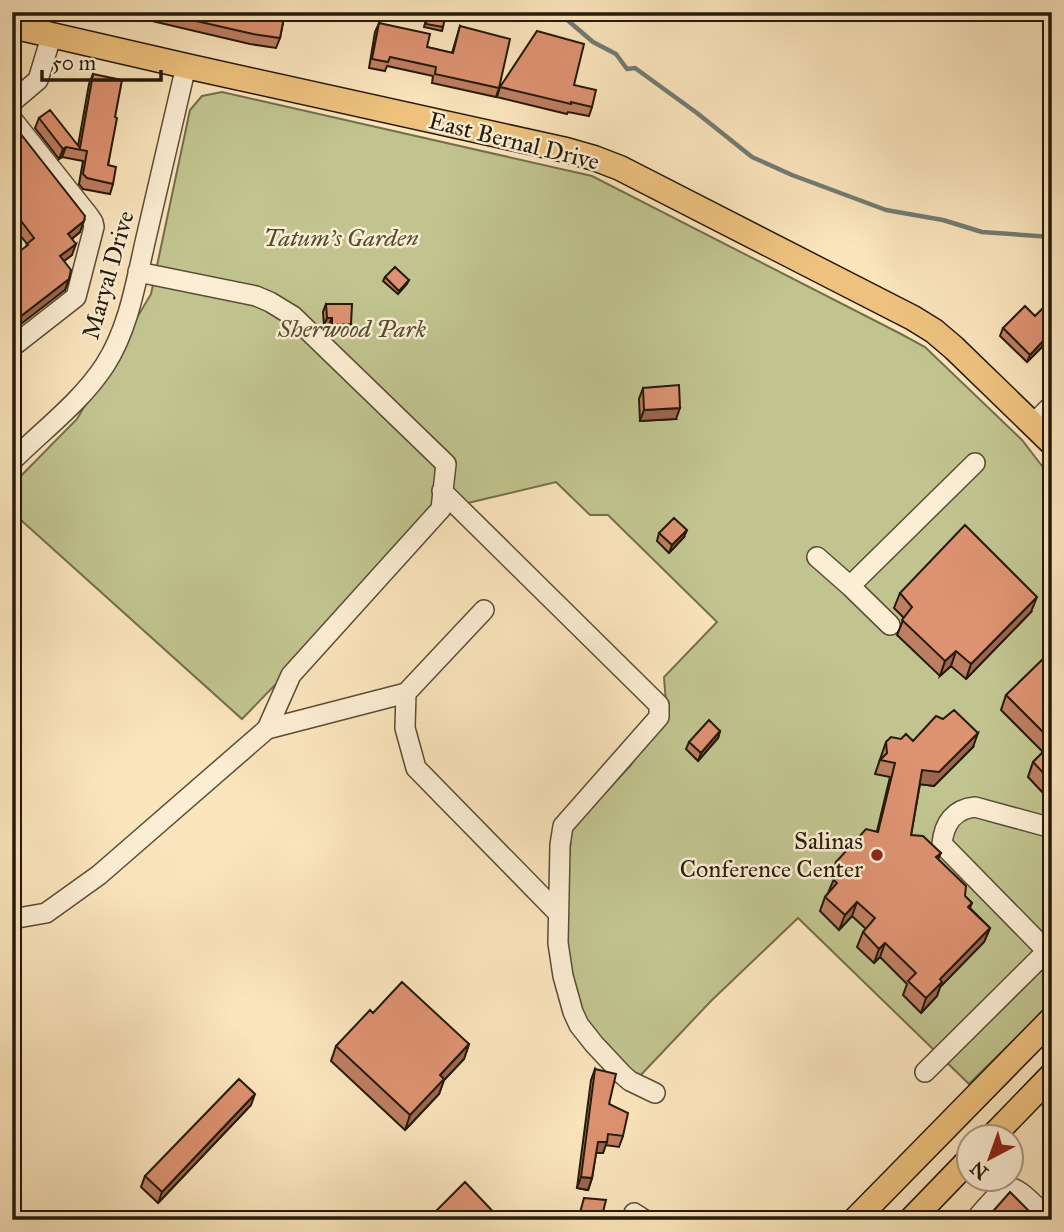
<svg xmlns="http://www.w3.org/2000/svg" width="1064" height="1232" font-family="'IM FELL Great Primer',serif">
	<rect width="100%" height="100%" fill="#fbe5bd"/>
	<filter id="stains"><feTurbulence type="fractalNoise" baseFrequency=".00286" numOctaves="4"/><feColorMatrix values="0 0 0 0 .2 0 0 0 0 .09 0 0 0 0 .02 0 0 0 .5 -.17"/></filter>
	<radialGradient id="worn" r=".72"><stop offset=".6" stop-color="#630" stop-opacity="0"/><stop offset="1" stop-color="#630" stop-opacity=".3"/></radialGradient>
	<path fill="#c1c48f" stroke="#736f4c" stroke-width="2" d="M222 92 592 176 901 334 925 347 1022 440 1052 479V1002L969 1084 798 918 711 1001 637 1079 565 1014 566 887 572 828 630 766 667 716 664 677 717 622 608 515H590L556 482 447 508 242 719 12 512V485L77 419 151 294 190 110 202 96Z"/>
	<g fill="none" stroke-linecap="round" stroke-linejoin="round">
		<path stroke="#717b74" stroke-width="4.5" d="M558 12 593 42 616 54 627 69 635 68 697 113 752 157 792 175 886 210 943 220 982 232 1052 237"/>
		<g stroke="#5a4d36" stroke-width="22">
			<path id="minor" d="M12 102 38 80 52 34
				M12 119 89 216 93 222 94 227 76 297 12 347
				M1033 424 1052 405
				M12 461C43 430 81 402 105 365 129 328 136 281 146 238 159 181 173 124 186 66
				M442 491 659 705V717L563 826 560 845 558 943 563 976 573 1012 579 1025 594 1044 623 1075 630 1081 655 1093
				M817 557 850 586 890 625
				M850 586 975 463
				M484 610 406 693 405 728 416 768 558 913
				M267 729 406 693
				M12 919 46 913 99 875 267 729 291 675 441 509 446 464 293 316 270 302 256 296 138 272
				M1047 951 942 844C944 823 954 809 975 807L1052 828
				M925 1072 1052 946
				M633 1220 634 1213 645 1220
				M975 1220C982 1212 998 1192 1006 1188 1017 1183 1041 1212 1049 1220"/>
		</g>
		<g stroke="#251a09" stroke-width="27">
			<path id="major" d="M12 26 186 66 566 150 594 158 620 168 913 318 934 331 954 348 1052 443
				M991 1138 1052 1075
				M855 1220 1052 1019
				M911 1220 970 1159"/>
		</g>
		<use href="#minor" stroke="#fceed4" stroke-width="19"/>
		<use href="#major" stroke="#eec27e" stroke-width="24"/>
	</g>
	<path fill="#be7e61" stroke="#251a09" stroke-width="2" d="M122 12H285L280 38 276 48 250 44 122 14Z
		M428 12 443 27 442 31 424 27Z
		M379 23 427 47 452 53 460 26 499 88 496 97 432 83 433 76 387 66 385 71 369 68 375 32Z
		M93 74 115 117 108 165 113 184 110 194 83 189 79 184 83 161 62 157 59 159 35 128 39 118 78 146 89 84Z
		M574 85 592 107 589 116 568 112 567 114 497 97 500 87Z
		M12 139 80 232 72 239V255L64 261 69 279 65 290 26 247 27 244 12 225Z
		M385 277 409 280 407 284 398 294 383 281Z
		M326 304 351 324 348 332H329V325H324L323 312Z
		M1052 305V357L1042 347 1027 362 1000 336 1003 328 1035 316Z
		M643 388 676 419 640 421 639 399Z
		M659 533 684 537 669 553 657 541Z
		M900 593 1031 612 966 679 951 666 940 676 897 635 904 618 894 608Z
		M1052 655V786L1044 794 1028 777 1033 762 1043 752 1001 710 1006 695Z
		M720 731 718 738 698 761 686 749 689 742Z
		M913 741 973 747 934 786 920 784 911 835 941 853 938 859 965 896 972 903 970 908 990 928 984 942 940 987 937 996 921 1013 903 995 907 984 880 957 874 963 857 947 863 932 866 929 852 916 839 930 820 911 825 897 828 893 834 879 831 877 836 862 877 831 890 777 875 774 886 742Z
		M373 1013 469 1044 464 1059 444 1080 439 1094 405 1130 331 1061 336 1046Z
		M595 1069 623 1136 619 1147 605 1145 603 1153H596L592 1178 588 1190 577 1188 591 1080Z
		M251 1105 158 1203 141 1187 145 1176Z"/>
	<path fill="#9b664f" stroke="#251a09" stroke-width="2" d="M66 147 62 157 59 159 63 149Z
		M84 221 80 232 64 245 68 234Z
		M76 244 72 255 56 267 60 256Z
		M69 279 65 290 12 331V323Z
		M327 318H332L329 325H324Z
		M351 324 348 332H329L332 325Z
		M1044 340 1042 347 1027 362 1030 355Z
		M680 408 676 419 640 421 644 410Z
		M687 530 684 537 669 553 672 545Z
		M1037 597 1031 612 966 679 971 664Z
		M956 651 951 666 940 676 945 661Z
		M720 731 718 738 698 761 701 753Z
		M978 733 973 747 934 786 917 784 922 770Z
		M1052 777V786L1044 794 1049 779Z
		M857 902 852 916 839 930 845 915Z
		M990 928 984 942 940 987 937 996 921 1013 926 998 940 979Z
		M885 943 880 957 874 963 879 949Z
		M469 1044 464 1059 444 1080 439 1094 405 1130 410 1115 440 1075Z
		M255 1094 251 1105 158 1203 162 1192Z
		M598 1142H607L603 1153H594Z
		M581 1177 592 1178 588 1190 577 1188Z
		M1028 1210 1025 1220H1019Z"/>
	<path fill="#dd9271" stroke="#251a09" stroke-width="2" d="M157 12H285L280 38 253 34Z
		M428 12 446 13 443 27 426 24Z
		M379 23 430 34 427 47 453 53 460 26 510 39 499 88 435 74 436 67 390 57 388 62 372 59Z
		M537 31 584 44 574 85 596 90 592 107 571 102V104L500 87Z
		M93 74 122 80 115 117 117 118 108 165 116 167 113 184 87 178 83 174 87 151 66 147 63 149 39 118 50 110 80 148Z
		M20 133 85 216 84 221 68 234 76 244 60 256 71 270 69 279 12 323V257L28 245 27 244 34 238 12 209V139Z
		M395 267 409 280 399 291 385 277Z
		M1049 302 1052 305V347L1044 340 1030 355 1003 328 1025 306 1035 316Z
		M326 304H352L351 324 332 325V318H327Z
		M679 385 680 408 644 410 643 388Z
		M674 518 687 530 672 545 659 533Z
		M965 525 1037 597 971 664 956 651 945 661 902 620 912 607 900 593Z
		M1049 653 1052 655V741L1006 695Z
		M954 710 978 733 939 772 922 770 911 835 923 836 941 853 936 857 966 886 965 896 972 903 968 907 990 928 940 979 942 982 926 998 908 981 916 973 885 943 879 949 863 932 875 918 857 902 845 915 825 897 837 883 833 879 843 869 836 862 866 829 878 832 895 763 880 760 887 753 886 742 891 737 901 739 906 734 913 741 936 716 943 719Z
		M709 720 720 731 701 753 689 742Z
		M1052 743V777L1049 779 1033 762Z
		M402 982 469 1044 440 1075 444 1079 410 1115 336 1046 370 1010 373 1013Z
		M595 1069 616 1074 609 1104 628 1113 623 1136 608 1134 607 1142H598L592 1178 581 1177Z
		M239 1079 255 1094 162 1192 145 1176Z
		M465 1182 501 1220H427Z
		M1010 1192 1028 1210 1019 1220H984L988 1217Z
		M584 1198 606 1200 603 1212 615 1214V1220H578Z"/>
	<circle fill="#8f2418" stroke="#fceed4" stroke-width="2.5" cx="877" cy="855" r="7"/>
	<g text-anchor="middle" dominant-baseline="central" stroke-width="5" stroke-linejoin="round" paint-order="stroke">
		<g font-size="24" fill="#251a09" stroke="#fceed4">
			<text transform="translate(514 141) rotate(14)">East Bernal Drive</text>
			<text transform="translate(108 275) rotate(-74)">Maryal Drive</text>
		</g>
		<g font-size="24" font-style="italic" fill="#544d31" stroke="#fceed4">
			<text x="341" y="238">Tatum's Garden</text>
			<text x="352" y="329">Sherwood Park</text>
		</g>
		<g font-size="24" fill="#251a09" stroke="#fceed4" text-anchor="end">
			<text x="863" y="841">Salinas<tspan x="863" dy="28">Conference Center</tspan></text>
		</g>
	</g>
	<rect width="1064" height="1232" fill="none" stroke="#fbe5bd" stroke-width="42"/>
	<rect x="14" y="14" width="1036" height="1204" fill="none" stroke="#251a09" stroke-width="3.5"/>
	<rect x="21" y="21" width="1022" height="1190" fill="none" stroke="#251a09" stroke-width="2"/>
	<g transform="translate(990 1158) rotate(221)"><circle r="33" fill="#fceed4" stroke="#a69983" stroke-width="2"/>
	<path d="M0-5L12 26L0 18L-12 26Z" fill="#8f2418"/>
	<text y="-10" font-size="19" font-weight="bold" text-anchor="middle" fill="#251a09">N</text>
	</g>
	<path d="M42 70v10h119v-10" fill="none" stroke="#251a09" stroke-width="3.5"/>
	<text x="52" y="70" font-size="21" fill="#251a09" stroke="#fceed4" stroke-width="5" paint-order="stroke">50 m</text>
	<rect width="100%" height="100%" filter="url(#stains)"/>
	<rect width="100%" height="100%" fill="url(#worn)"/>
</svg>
